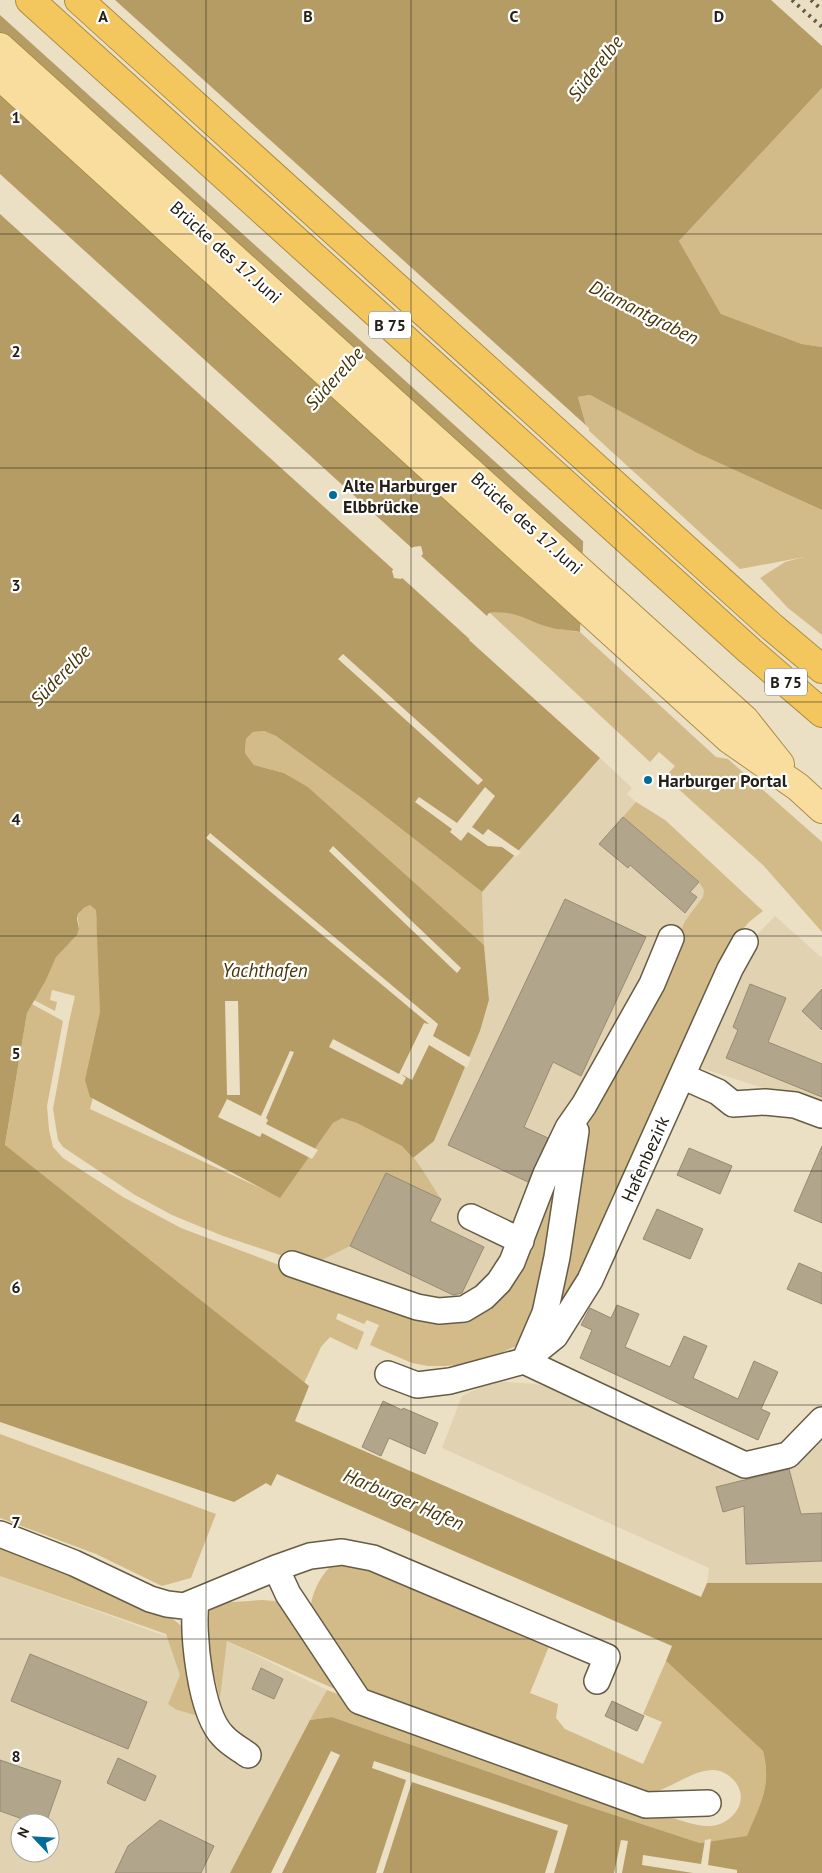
<svg xmlns="http://www.w3.org/2000/svg" width="822" height="1873" font-family="'PT Sans',sans-serif">
	<rect width="100%" height="100%" fill="#ebdfc4"/>
	<path fill="#e1d2b2" fill-rule="evenodd" d="M600 758 632 788 627 794 636 802 665 820 723 874 601 1089 597 1108 581 1138 554 1184 465 1316 316 1263 402 1146 434 1141 480 1031 489 1001 484 945 482 892Z
		M775 916 822 958V1107L701 1068 757 935Z
		M494 1381 535 1384 575 1394 734 1470 822 1428V1583H707L709 1568 442 1448 462 1396Z
		M0 1576 171 1638 188 1688 220 1689 227 1641 327 1690 230 1873H0ZM20 1823H50V1853H20Z"/>
	<path fill="#d2bb89" d="M822 88V347L802 344 721 314 679 241Z
		M590 395 697 453 822 510V635L788 608 760 578 785 562 804 557 740 569 587 429 578 397Z
		M503 612 520 615 552 628 580 632 716 757 728 759 822 842V932L763 865 665 777 675 766 659 752 650 762 490 613Z
		M264 731 276 736 363 799 482 892 484 945 309 788 284 773 254 765 245 753 246 739 253 732Z
		M636 802 665 820 763 911 749 922 733 941 584 1279 549 1316 581 1138 597 1108 601 1089 657 990 685 921 703 897 704 890 699 882 623 817Z
		M90 905 96 909V919L111 1027 90 1109 280 1197 333 1123 342 1117C358 1123 389 1136 402 1146 417 1157 430 1183 441 1199L386 1173 350 1246 316 1263 286 1257 223 1236 172 1215 135 1195 63 1147 58 1140 53 1109 69 1022 75 996 52 990 50 1000 57 1002 55 1011 34 1000C38 993 43 987 46 979 49 972 51 964 55 957 61 948 72 943 77 934 84 922 68 916 90 905Z
		M32 1004 63 1021 47 1106 49 1130 53 1147 63 1158 123 1197 181 1228 295 1271 481 1309 567 1143 547 1282 518 1345 490 1358 468 1364 446 1366H428L412 1363 370 1345 379 1325 367 1320 364 1324 338 1313 336 1319 364 1332 357 1350 330 1337 321 1347 304 1383 5 1146 27 1013Z
		M0 1434 216 1514 191 1578 162 1586 96 1554 0 1518Z
		M0 1543 123 1594 173 1619 185 1629 199 1716 177 1710 168 1704 180 1675 166 1634 0 1576Z
		M353 1560 552 1639 530 1693 558 1704 556 1718 565 1729 643 1764 662 1722 643 1714 666 1661 763 1751C772 1787 760 1804 747 1837L700 1843 578 1803 332 1717 310 1720 327 1690 664 1815C678 1819 693 1826 708 1826 721 1827 737 1816 740 1803 745 1786 727 1769 712 1770 693 1771 675 1785 658 1791 653 1794 646 1795 640 1796L361 1690 311 1607C311 1595 321 1575 330 1567 336 1562 346 1562 353 1560Z
		M262 1600 275 1601 283 1605 348 1695 227 1641 220 1698 209 1657 206 1617C209 1610 212 1607 219 1603Z"/>
	<path fill="#b59c65" fill-rule="evenodd" d="M0 0H822V88L679 241 721 314 802 344 822 347V510L697 453 590 395 578 397 587 429 580 632C571 630 560 630 552 628 526 621 518 610 489 613L469 640 600 758 482 892 363 799 276 736 264 731 253 732 246 739 245 753 254 765 284 773 308 787 484 945 489 1000 480 1031 434 1141 413 1158 402 1146 357 1123 342 1118 333 1123 280 1198 90 1097 85 1080 100 1012 96 910 90 905 84 908 78 914 77 919 79 929 77 935 56 957 45 982 27 1013 5 1145 309 1386 295 1421 701 1597 707 1583H822V1873H230L310 1720 332 1717 578 1803 700 1843 747 1836C760 1804 772 1787 763 1751L666 1661 672 1646 277 1474 271 1486 266 1483 234 1502 0 1422ZM421 546 423 554 401 579 394 578 392 571 413 547Z"/>
	<path fill="#ebdfc4" d="M0 0H115L589 428 585 543 0 15Z
		M771 0H822V46Z
		M0 174 414 550 395 571 0 214Z
		M419 554 489 618 472 640 602 756V759L400 576Z
		M343 654 483 780 478 785 338 659Z
		M485 787 495 796 472 827 483 835 488 829 521 852 516 857 502 847 488 846 468 832 461 841 450 832 452 829 415 802 419 797 457 823Z
		M210 833 438 1024 433 1036 471 1058 467 1068 429 1045 412 1080 401 1074 406 1078 402 1085 329 1047 333 1039 399 1074 424 1023 429 1024 206 838Z
		M333 846 461 968 457 973 329 851Z
		M225 1001H238L240 1095H227Z
		M290 1051 294 1052 266 1118 268 1120 266 1124 318 1150 312 1159 262 1133 260 1137 218 1117 227 1099 261 1116Z
		M331 1751 340 1755 282 1873H271Z
		M374 1761 568 1825 554 1873H545L558 1831 412 1782 383 1873H376L406 1780 372 1768Z
		M711 1839 708 1865 737 1870V1873H693L642 1865 643 1855 701 1864 705 1840Z
		M621 1840 628 1841 622 1873H614Z"/>
	<path fill="#b1a58c" stroke="#968b73" d="M623 817 699 882 690 892 697 897 685 913 630 865 628 868 599 844Z
		M565 899 646 937 581 1076 553 1062 524 1127 548 1138 528 1182 448 1145Z
		M750 984 786 998 768 1042 822 1064V1097L726 1058 738 1030 733 1027Z
		M822 989V1030L802 1011Z
		M822 1146V1223L794 1211Z
		M689 1148 732 1166 720 1194 677 1175Z
		M386 1173 441 1199 430 1221 484 1247 462 1293 453 1295 350 1246Z
		M657 1209 703 1229 690 1259 643 1239Z
		M799 1263 822 1273V1304L787 1289Z
		M617 1305 639 1314 625 1347 670 1367 684 1336 707 1346 693 1378 738 1399 754 1361 778 1372 761 1409 770 1413 758 1440 580 1358 592 1330 581 1325 590 1308 611 1318Z
		M383 1401 402 1410 403 1408 438 1423 425 1454 389 1438 381 1456 362 1447Z
		M789 1469 801 1514 822 1513V1561L746 1564 744 1506 723 1512 716 1487Z
		M30 1654 147 1702 128 1749 11 1701Z
		M261 1668 283 1679 274 1699 252 1689Z
		M612 1701 644 1716 637 1731 605 1716Z
		M118 1758 156 1776 145 1801 107 1783Z
		M0 1760 61 1781 46 1823H34L0 1811Z
		M160 1820 214 1846 201 1873H115L128 1846Z"/>
	<g fill="none" stroke-linecap="round" stroke-linejoin="round">
		<g stroke="#665c45" stroke-width="28">
			<path id="minor" d="M682 1076 718 1092 733 1104 765 1102 795 1105 822 1115
				M471 1217 521 1241
				M292 1264 417 1307 439 1311 464 1309 484 1297 499 1282 512 1262 546 1174 568 1128 584 1105 652 984 671 938
				M526 1357 545 1313 557 1257 576 1131
				M524 1361 745 1465 788 1455 822 1420
				M388 1374 417 1385 450 1381 524 1361 555 1336 590 1280 730 969 745 942
				M0 1534 74 1563 150 1599 167 1604 184 1606 276 1568 310 1556 342 1552 373 1558 607 1657 597 1681
				M276 1568 288 1594 359 1701 646 1805 708 1803
				M196 1601C192 1633 200 1713 223 1736 230 1744 240 1749 248 1755"/>
		</g>
		<g stroke="#ab8d45" stroke-width="30">
			<path id="major" d="M0 47 745 720 780 764
				M0 76 729 739 798 787 822 809"/>
		</g>
		<g stroke="#ab8d45" stroke-width="30">
			<path id="highway" d="M30 0 750 651 822 713
				M79 0 772 627 822 669"/>
		</g>
		<use href="#minor" stroke="#fff" stroke-width="25"/>
		<use href="#major" stroke="#f8dd9e" stroke-width="28"/>
		<use href="#highway" stroke="#f3c75e" stroke-width="28"/>
		<path stroke="#615a4b" stroke-width="4" stroke-dasharray="2.5 5" stroke-linecap="butt" d="M792 0 822 27
			M811 0 822 10"/>
	</g>
	<path fill="none" stroke="#252017" stroke-width="1" stroke-opacity="0.55" d="M206 0V1873M411 0V1873M616 0V1873M0 234H822M0 468H822M0 702H822M0 936H822M0 1171H822M0 1405H822M0 1639H822"/>
	<g fill="#026c99" stroke="#fff" stroke-width="2">
		<circle cx="333" cy="495" r="5"/>
		<circle cx="648" cy="780" r="5"/>
	</g>
	<g text-anchor="middle" dominant-baseline="central" stroke-width="4.5" stroke-linejoin="round" paint-order="stroke">
		<g fill="#fff" stroke="#66635d" stroke-width="1">
			<rect x="369" y="311.5" width="42" height="27" rx="4"/>
			<rect x="765" y="668.5" width="42" height="27" rx="4"/>
		</g>
		<g font-size="16" font-weight="bold" fill="#252017">
			<text x="390" y="325">B 75</text>
			<text x="786" y="682">B 75</text>
		</g>
		<g font-size="18" fill="#252017" stroke="#fff">
			<text transform="translate(226 252) rotate(42)">Brücke des 17. Juni</text>
			<text transform="translate(527 523) rotate(42)">Brücke des 17. Juni</text>
			<text transform="translate(645 1159) rotate(-66)">Hafenbezirk</text>
		</g>
		<g font-size="18" font-weight="bold" fill="#252017" stroke="#fff" text-anchor="start">
			<text x="343" y="485">Alte Harburger<tspan x="343" dy="21">Elbbrücke</tspan></text>
			<text x="658" y="780">Harburger Portal</text>
		</g>
		<g font-size="19" font-style="italic" fill="#463506" stroke="#fff">
			<text transform="translate(595 68) rotate(-52)">Süderelbe</text>
			<text transform="translate(644 312) rotate(27)">Diamantgraben</text>
			<text transform="translate(334 378) rotate(-48)">Süderelbe</text>
			<text transform="translate(60 675) rotate(-46)">Süderelbe</text>
			<text x="265" y="970">Yachthafen</text>
			<text transform="translate(404 1499) rotate(23)">Harburger Hafen</text>
		</g>
	</g>
	<g font-size="16" text-anchor="middle" font-weight="bold" fill="#252017" stroke="#fff" stroke-width="4.5" stroke-linejoin="round" paint-order="stroke">
		<text x="103" y="22">A</text>
		<text x="308" y="22">B</text>
		<text x="514" y="22">C</text>
		<text x="719" y="22">D</text>
		<text x="16" y="123">1</text>
		<text x="16" y="357">2</text>
		<text x="16" y="591">3</text>
		<text x="16" y="825">4</text>
		<text x="16" y="1059">5</text>
		<text x="16" y="1293">6</text>
		<text x="16" y="1528">7</text>
		<text x="16" y="1762">8</text>
	</g>
	<g transform="translate(35 1838) rotate(295)"><circle r="24" fill="#ffffff" stroke="#a8a6a2"/>
	<path d="M0-4L9 19L0 12L-9 19Z" fill="#026c99"/>
	<text y="-8" font-size="14" font-weight="bold" text-anchor="middle" fill="#252017">N</text>
	</g>
</svg>
